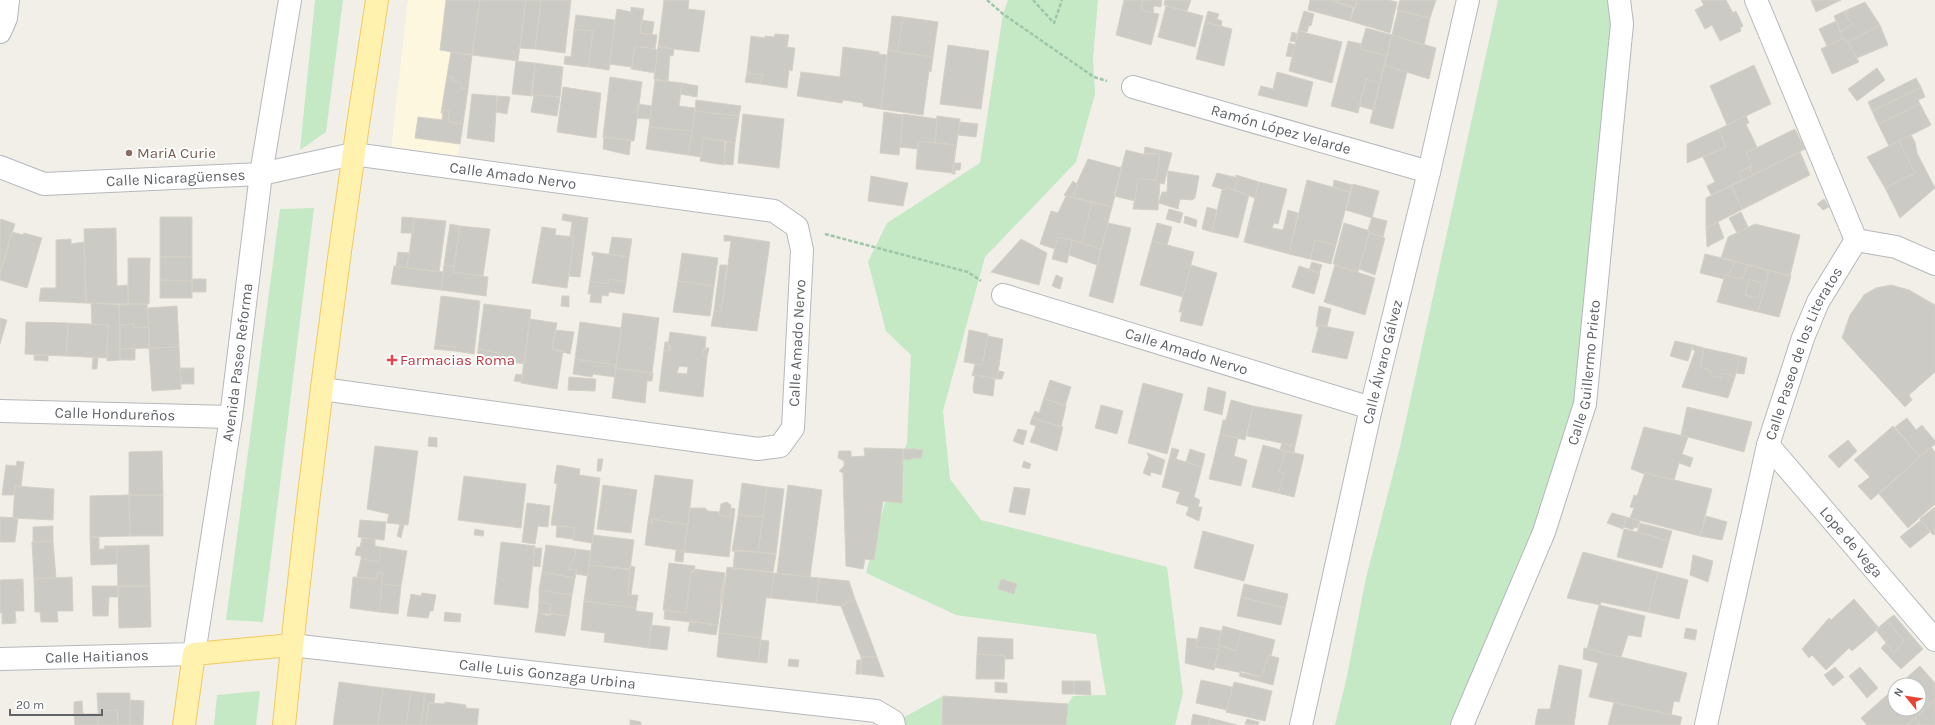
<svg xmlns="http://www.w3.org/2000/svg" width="1935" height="725" font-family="Karla,sans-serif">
	<rect width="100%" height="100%" fill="#f1efe8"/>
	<path fill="#fef7e0" d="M408 0H472L456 180 389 167Z"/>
	<path fill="#c5e8c5" d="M315 0H343L326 132 300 150Z
		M1008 0H1098L1093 58 1095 94 1076 162 985 257 943 411 950 479 981 520 1167 567 1183 693 1175 725H1066L1068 704 1073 696 1106 695 1096 634 956 615 866 573 886 499 907 443 911 355 886 331 868 262 887 223 980 163 1003 14Z
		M1498 0H1610L1611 93 1579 411 1526 553 1451 725H1335L1346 681 1366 578 1400 447Z
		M314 208 263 622 226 620 280 209Z
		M260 691 256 725H214L217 695Z
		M943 696 942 725H900L899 720Z"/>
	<path fill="#cccac5" stroke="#d6d1c6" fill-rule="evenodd" d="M446 0H480L472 55 440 50Z
		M480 0H526L518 61 472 55Z
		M526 0H541L535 49 520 48Z
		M541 0H571L565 53 535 49Z
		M664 0H689L688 9 705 11 699 52 658 47Z
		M1124 0H1143L1141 10 1159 14 1151 45 1116 35Z
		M1143 0H1162L1161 7 1154 6 1153 13 1141 10Z
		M1165 0H1191L1187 11 1164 5Z
		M1310 0H1329L1353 7 1350 21 1308 10Z
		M1329 0H1357L1355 8Z
		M1357 0H1388L1397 2 1390 33 1350 21Z
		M1400 0H1436L1430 18 1397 10Z
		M1701 0H1726L1733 13 1736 11 1743 26 1740 28 1741 31 1720 41 1712 25 1705 29 1695 10 1704 5Z
		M1811 0H1841L1816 12Z
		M1865 2 1880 25 1846 43 1840 32 1852 25 1845 13 1848 12 1847 10Z
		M1166 6 1203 16 1195 47 1158 37Z
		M631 7 644 9 640 33 657 35 655 49 635 46 632 67 609 64 617 9 631 12Z
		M1398 10 1430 18 1424 45 1392 35Z
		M1847 10 1848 12 1845 13 1852 25 1841 32 1834 16Z
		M1208 11 1219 14 1217 19 1222 21 1221 26 1205 22Z
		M1304 11 1314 14 1311 26 1309 25 1307 32 1298 31Z
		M576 15 615 20 609 70 588 67 593 31 574 29Z
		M892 16 903 17 897 52 888 50Z
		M903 17 938 22 933 57 897 52Z
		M642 20 654 22 652 35 640 33Z
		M1836 21 1843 38 1827 46 1819 29Z
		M1205 22 1232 29 1224 66 1196 59Z
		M1880 25 1888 45 1857 58 1848 42Z
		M1366 28 1392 35 1387 56 1360 49Z
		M574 29 593 31 588 67 564 64 565 56 571 57Z
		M1298 31 1342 42 1332 83 1289 71Z
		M1292 32 1298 34 1296 42 1290 41Z
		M775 34 789 35 787 47 795 48 792 71 789 70 787 88 760 84 763 75 747 73 751 36 765 38V36L774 37Z
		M1392 35 1436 48 1429 79 1384 65Z
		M1843 38 1846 43 1848 42 1859 62 1832 74 1821 49Z
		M1348 41 1362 44 1360 49 1387 56 1380 83 1366 79 1358 113 1331 106Z
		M1289 43 1295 45 1292 57 1286 56Z
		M948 45 989 51 981 109 940 104Z
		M635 46 658 50 655 73 631 69Z
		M658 47 674 49 673 56 670 55 668 81 654 79Z
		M843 47 879 52V54L887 55 881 109 863 106V103L843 100 842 103 797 96 801 72 840 77Z
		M888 50 933 57 931 72 929 71 923 115 881 109Z
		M451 52 472 55 468 89 461 88 462 83 452 81 453 77 447 76Z
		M516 61 535 63 532 96 512 94Z
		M535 63 563 67 560 97 531 95Z
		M1384 65 1407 72 1393 129 1370 123Z
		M1754 65 1771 104 1727 125 1710 86Z
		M1877 68 1885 80 1857 101 1848 89Z
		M1277 72 1313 82 1307 107 1258 95 1261 86 1273 89Z
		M747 73 763 75 760 84 745 82Z
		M447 76 453 77 452 81 462 83 461 88 468 89 463 124 448 122 449 111 443 110V113H441Z
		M610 77 642 82 634 141 603 137Z
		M1916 78 1921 87 1872 111 1868 102Z
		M1366 79 1380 83 1374 110 1359 106Z
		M655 80 682 83 679 106 695 108 692 131 649 127Z
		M682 83 698 86 697 97 680 94Z
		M563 87 601 93 596 138 557 132Z
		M1921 87 1925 97 1918 100 1920 104 1878 124 1872 111Z
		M472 94 497 96 494 142 467 138Z
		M534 95 560 97 557 116 531 112Z
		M498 96 510 97 507 114 496 112Z
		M696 100 741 106 739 116 695 111Z
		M638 104 652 106 650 119 637 118Z
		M1920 104 1931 125 1889 146 1878 124Z
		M443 110 449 111 448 122 463 124 460 144 415 138 418 117 442 120Z
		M695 111 739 116 735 143 703 138 701 157 688 155Z
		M884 112 903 115 899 155 880 153Z
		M743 114 784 119 779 168 738 163Z
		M903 114 937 119 935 143 918 141V149L900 147Z
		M937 116 960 119 954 163H961L960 170H955V174H952L956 145 935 143Z
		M1746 116 1749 123 1746 124 1757 147 1746 153 1752 166 1739 172 1742 180 1711 195 1707 186 1715 182 1703 157 1726 147 1719 129Z
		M960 122 978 124 976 137 958 135Z
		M649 127 692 131 688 155 646 149Z
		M1719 129 1726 147 1687 163V144Z
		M1795 129 1805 149 1753 175 1750 168 1752 166 1746 153Z
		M1911 135 1915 142 1917 153 1935 188 1900 218 1885 188 1915 173 1899 141Z
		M604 137 631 140 629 155 603 149Z
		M703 138 726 141 724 165 700 161Z
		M725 141 735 143 733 165 724 164Z
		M918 141 956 145 953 173 916 169Z
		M1899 141 1915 173 1885 188 1867 157Z
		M1145 147 1172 153 1164 184 1160 183 1158 210 1133 209 1138 179 1156 180 1160 154H1144Z
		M1126 150 1146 155 1147 153 1160 154 1156 180 1138 179 1135 201 1114 196Z
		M1800 152 1810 175 1743 209 1731 186Z
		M1088 159 1122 168 1112 207 1073 198 1078 185H1076Z
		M1749 167 1753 175 1742 180 1739 172Z
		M1168 171 1199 176 1195 198 1192 200 1180 199 1178 209 1159 203 1162 192H1167Z
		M1217 173 1238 178 1234 190 1226 187 1225 190 1212 186Z
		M1236 175 1259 182 1255 198 1234 190 1238 178 1236 177Z
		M871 176 908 183 903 206 868 201Z
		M1307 180 1350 192 1336 245 1315 240 1310 259 1289 254Z
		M1334 180 1352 185 1350 192 1333 187Z
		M1073 181 1078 185 1073 198 1064 195Z
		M1259 182 1287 189 1278 224 1274 223 1272 228 1283 230 1288 210 1298 213 1289 254 1244 242Z
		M1353 184 1379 191 1372 218 1346 210Z
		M1731 186 1743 209 1706 228V198Z
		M1226 187 1249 195 1238 238 1212 232 1222 190H1225Z
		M1066 196 1092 202 1082 243 1058 237 1055 249 1040 244 1051 211 1058 213Z
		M1824 199 1829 207 1823 210 1817 204Z
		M1092 202 1112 207 1101 249 1082 243Z
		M1207 207 1217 210 1212 232 1202 229Z
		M1169 209 1183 213 1180 223 1166 219Z
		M1741 212 1748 227 1737 233 1729 218Z
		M563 214 588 218 580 277 569 276 574 237H570L572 222 562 220Z
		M1185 216 1197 220 1196 227 1184 223Z
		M160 217H192V257H160Z
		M402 217 414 218 412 233H401Z
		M1372 217 1387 221 1383 237 1369 233 1368 230Z
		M414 218 446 221 439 272 407 268Z
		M1 219 15 224 0 273V223Z
		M1718 222 1724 238 1707 247 1706 228Z
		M1108 223 1131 228 1113 303 1089 296Z
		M1157 223 1172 227 1167 245 1152 241Z
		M1344 223 1370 231 1358 272 1333 264Z
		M450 224 460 226 454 267 444 265Z
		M1755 224 1800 235 1790 276 1721 258 1728 237Z
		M460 226 490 229 483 276 453 272Z
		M542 227 556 229 555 235 574 237 567 288 532 283Z
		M116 228 117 286 128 285V304L86 303 84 229Z
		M12 232 23 235 24 233 42 238 27 288 0 280V273Z
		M1369 233 1385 238 1375 275 1359 269Z
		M724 235 770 242 757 331 711 326 714 311 721 312 728 265 731 241H724Z
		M612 237 632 239 629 257 609 254Z
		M1058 237 1072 240 1067 263 1052 259Z
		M71 239V244L84 242 86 303 39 301 41 288H56V240Z
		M1021 239 1047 253 1039 285 991 272Z
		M1072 240 1101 249 1097 265 1069 255Z
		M1315 240 1336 245 1331 264 1310 259Z
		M1152 241 1194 252 1183 297 1140 285Z
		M398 252 409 253 407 268 396 266Z
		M592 252 629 257 626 282 609 279 608 284 590 281 594 256 592 255Z
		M682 253 718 258 714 286 678 281Z
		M1705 254 1735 261 1728 276 1725 275 1724 279 1700 273Z
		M160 257H192V281L160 280Z
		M128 258H150L149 304H128Z
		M1735 261 1747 265 1743 278 1740 277 1739 279 1728 276Z
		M1312 262 1322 265 1319 273 1309 270Z
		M444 265 454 267 453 272 488 277 486 296 441 290Z
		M720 265H727L721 312 714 311Z
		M1191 265 1217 273 1202 326 1180 321 1182 312H1179Z
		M1335 265 1375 278 1365 315 1324 302Z
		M1747 265 1769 270 1758 312 1717 302 1725 275 1739 279 1740 277 1743 278ZM1749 279 1762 283 1758 298 1745 295Z
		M394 266 444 272 441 290 391 284Z
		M1299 266 1320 273 1314 294 1292 287Z
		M1769 270 1791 276 1779 317 1758 312Z
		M1056 275 1063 278 1060 289 1052 286Z
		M192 279H206V292H192Z
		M609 279 626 282 624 294 609 292 608 296 602 295 601 303 590 302 591 294H588L590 281 608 284Z
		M1749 279 1762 283 1758 298 1745 295Z
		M160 280 192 281V298H160Z
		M678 281 714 286 710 316 673 312Z
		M1891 285 1909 290 1935 305V372L1909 395 1912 400 1905 407 1842 338 1850 315 1864 295 1876 288Z
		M441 296 480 301 474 354 455 351 456 347 435 345Z
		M562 296H569V307L561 306Z
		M91 303 119 305 120 360 107 361 108 325 92 324Z
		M128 304H147L149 327 134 328V324L120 325 119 305Z
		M484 304 531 310 524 364 502 360 503 354 478 349Z
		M177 306 179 347 149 348 148 308Z
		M1319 306 1331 309 1327 326 1319 325 1318 327 1316 326Z
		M623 313 659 318 652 373 616 368Z
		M0 318 7 320 0 344Z
		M530 319 557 323 552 349 563 351 557 389 521 383Z
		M26 322 68 323 66 356 25 354Z
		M580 322 622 328 616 365 575 359Z
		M68 323 108 325 107 358 66 356Z
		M134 324V328L149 327V348L120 349V325Z
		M1319 325 1354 332 1347 359 1312 352Z
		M555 330 574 332 570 354 552 349Z
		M969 330 988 334 982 365 964 362Z
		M670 332 706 337 705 350H703L702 356 707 357 703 397 659 391 664 350 670 351V345H668ZM679 366 688 367 687 374 677 373Z
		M988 336 1003 339 997 379 975 375 972 376 975 364 982 365Z
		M1675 341 1693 345 1688 361 1670 356Z
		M665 342H668L670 351 664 350Z
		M435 345 456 347 455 351 434 349Z
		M1693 345 1704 348 1700 367 1711 371 1710 375 1721 378 1722 373 1735 377 1728 398 1682 387 1695 351 1692 349Z
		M179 347 181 389 152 391 149 348Z
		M135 348V360H120V349Z
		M705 348H709L707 357 702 356 703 350H705Z
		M1704 348 1740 356 1735 377 1722 373 1721 378 1710 375 1711 371 1700 367Z
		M478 349 503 354 502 360 477 358Z
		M34 355H48V361L34 360Z
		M1740 356 1747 358 1744 374 1736 373Z
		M93 357 98 358 97 369H92Z
		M575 359 616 365 615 377 593 374 592 377 573 374Z
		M180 368H194V384H181Z
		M616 368 653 373 652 381H647L645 403 612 398Z
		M998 371 1004 372 1002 379H997Z
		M516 374 523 375 521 382 514 381Z
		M975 375 995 378 993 396 974 393 973 389Z
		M569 377 596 379 595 391 568 390Z
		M1050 380 1071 387 1065 406 1044 398Z
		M1143 383 1183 394 1167 454 1128 443Z
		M1208 387 1226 392 1222 415 1204 410Z
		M1044 398 1066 406 1061 427 1032 418 1035 411 1039 413Z
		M1231 400 1253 406 1245 440 1220 434 1223 420H1226Z
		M1101 405 1123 411 1117 434 1095 428Z
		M1253 406 1302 415 1295 446 1247 436Z
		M1687 407 1752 422 1744 452 1681 435Z
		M1032 418 1063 427 1057 451 1030 442 1036 426 1030 424Z
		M1907 418 1916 430 1922 425 1935 441V444L1920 457 1895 427Z
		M1893 426 1920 457 1871 500 1858 486 1870 477 1854 460Z
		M1644 427 1688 437 1682 454 1693 458 1690 467 1679 463 1674 480 1645 473 1644 474 1631 469Z
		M1018 429 1027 431 1023 445 1013 441Z
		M1220 434 1238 438 1234 456 1247 460 1241 486 1209 479Z
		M429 437 437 438V447L428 446Z
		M1848 440 1857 451 1839 468 1828 456Z
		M1282 443 1295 446 1294 453 1280 450Z
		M1263 445 1285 451 1279 472 1284 473 1278 493 1252 487Z
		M375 446 418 451 408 525 387 523 389 514 367 509Z
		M1931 447 1935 452V504L1908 528 1879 494Z
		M864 448 903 449 902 503 883 501 874 560 865 559 863 569 846 566 843 473 839 471 844 466V461L838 458 839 451H851V457L865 456Z
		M1172 448 1179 450 1176 459 1202 467 1194 497 1200 500 1198 507H1202L1199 521 1186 515 1189 507 1176 503 1180 492 1162 487Z
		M903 449H914L923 450 921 458H912L911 460 903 459Z
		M1190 449 1205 454 1202 467 1186 462Z
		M162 451 163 495H129V452Z
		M1285 451 1304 455 1294 497 1278 493 1284 473 1279 472Z
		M1147 453 1165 460 1161 475 1151 472 1150 476 1143 473 1149 457Z
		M598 459H603L601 471H597Z
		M17 461 24 462 21 487 15 486 14 495H2L6 465 16 466Z
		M1024 461 1031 464 1029 469 1022 467Z
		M557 465 580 469 579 475 600 478 592 543 573 540 575 528 551 525 557 484 554 483Z
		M1645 473 1712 489 1700 536 1630 518 1634 508 1630 507 1634 495 1637 496Z
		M655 475 693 480 688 525 652 519V523L648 522Z
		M464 476 526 484 521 528 458 520Z
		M742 483 767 487 763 517 738 515Z
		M603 485 637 490 631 533 597 529Z
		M788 485 822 490 810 577 777 573Z
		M15 486 54 489 53 520 13 518Z
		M767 487 784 489 776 554 758 552Z
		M1014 487 1030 489 1025 515 1009 512Z
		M129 495H163V536H130Z
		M129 495 130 536 90 537V496Z
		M727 502 731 505 730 517 719 515 721 504Z
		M527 503 550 506 548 527 538 526 535 544 522 542Z
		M1935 507V534L1933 535 1920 519Z
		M690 508H705L708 511 719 512V515L730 517 731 508 735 509 729 557 684 552Z
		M1612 513 1626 517 1623 529 1607 523Z
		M738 515 763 517 758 552 732 551Z
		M1706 516 1727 522 1722 540 1700 536Z
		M0 517 18 518 15 542H0Z
		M1626 517 1640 521 1637 528 1634 527 1633 530 1624 527Z
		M652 519 688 525 684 551 645 545 648 522 652 523Z
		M360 520 386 522 384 540 358 537Z
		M1921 520 1930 532 1910 548 1900 537Z
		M1640 523 1672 531 1669 541 1637 532Z
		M400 524 404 525 401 538 397 536Z
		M53 526V541L33 542V527Z
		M557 526 575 528 573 539 556 537Z
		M475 529 484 531 483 536 474 535Z
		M1624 529 1653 536V537L1669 541 1662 568 1617 557Z
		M1203 531 1254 545 1244 581 1194 568Z
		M593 535 634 540 630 570 589 565Z
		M90 537H99V549H105L104 546H117V564L91 565Z
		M362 538 375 539V546L381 547 379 562 361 559V556L355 555 357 547H360Z
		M53 541 56 578 34 579 32 542Z
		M501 542 535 546 528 608 494 604Z
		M149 545 150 586H118L117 546Z
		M546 545 576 549 573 562H571L569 569 577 570 575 578 542 572Z
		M381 547 407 551 401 586 382 584 383 573H377V579L357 577 361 559 379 562Z
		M534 548H542L540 567 533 566Z
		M576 549 591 551 588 576 576 574 577 570 569 569 571 562H573Z
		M676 550 684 551 683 562 675 561Z
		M735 550 776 554 773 572 733 568Z
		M1583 552 1658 572 1648 612 1601 602 1600 605 1567 598Z
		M1693 555 1713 561 1708 582 1690 575Z
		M669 563 695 566 694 572 691 571 686 613 663 610Z
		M589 565 630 569 628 595H638L636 608 584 601Z
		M630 566 635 567 631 595H628Z
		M727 567 774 573 771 598H766L761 638 719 633Z
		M694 569 725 573 718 625 664 619 665 610 686 613 691 571 694 572Z
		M542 572 575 578 572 595 539 590Z
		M1658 572 1688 580 1679 619 1648 612Z
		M377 573H383L379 612 350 608 353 577 377 579Z
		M774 573 819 578 816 603 771 598Z
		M72 577 73 611H57L58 622H41L40 612H35L34 579Z
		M819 578 849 581 855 599 841 606 816 603Z
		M23 579 24 611H15L16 623 2 624V613H0V580Z
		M1001 579 1017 584 1014 594 998 589Z
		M723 581 725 582 723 603H720Z
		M382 584 401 586 398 614 379 612Z
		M1244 584 1288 594 1285 608 1241 597Z
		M92 586H118V597H109L108 616H93Z
		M118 586H150L151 627 119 628Z
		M539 590 572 595 569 616 549 613 551 604 539 602Z
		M422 593 436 595 433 611H430L428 618 407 616 411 594 421 596Z
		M1241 597 1285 608 1281 625 1237 616Z
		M855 599 862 617 877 657H861L841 606Z
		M1854 599 1879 628 1852 651 1849 648 1826 670 1812 655 1809 658 1802 649 1829 618 1831 620Z
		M584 601 636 608V611L653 613 649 648 604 642 605 633 581 630Z
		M539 602 551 604 549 616 538 613Z
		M1599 605 1645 616 1641 637 1628 635 1621 657 1587 649Z
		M445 612 461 614 460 622 444 621Z
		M538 613 569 616 565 636 535 632Z
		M1894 615 1923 649 1901 669 1881 648 1886 643 1894 653 1904 641 1887 620Z
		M1887 620 1904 641 1894 653 1876 630Z
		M690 621 718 625 716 635 688 631Z
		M651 625 670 627 667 650 649 648Z
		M1223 626 1241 631 1236 651 1218 645Z
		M1200 627 1221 631 1218 645 1220 646 1219 649 1196 647Z
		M1686 628 1697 630 1695 640 1684 638Z
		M1241 631 1275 640 1271 656 1268 655 1262 677 1214 667 1220 646 1236 651Z
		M719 633 761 638 758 662 717 657Z
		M978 637 1013 639V659H1005V656L977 654Z
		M1187 638 1197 639 1196 647 1219 649 1214 670 1185 663Z
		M761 640 769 641 767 663 758 662Z
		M1584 648 1687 673 1679 702 1674 701 1671 715 1589 697 1598 663 1583 659Z
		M977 654 1005 656 1004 679H976Z
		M1268 655 1279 658 1273 685 1239 676 1241 671 1262 677Z
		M861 657H877L884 677 861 674Z
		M789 659 799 660 798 667 788 666Z
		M857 660H861V674H856Z
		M1559 665 1582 670 1574 725H1535L1538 709H1550Z
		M1920 666 1935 683V700L1907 725H1867L1861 718 1895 688V709H1919V685H1898Z
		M1835 667 1844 677 1833 686 1824 675Z
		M1860 667 1878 688 1867 698 1849 676Z
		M1201 680 1232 687 1227 710 1196 703Z
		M1062 681H1074V694H1062Z
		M1074 681H1090L1091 695 1074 694Z
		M339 682 383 688 378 725H333Z
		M995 682 1007 683V693L995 692Z
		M1234 682 1272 691 1265 721 1226 712Z
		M383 688 411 691 406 725H378Z
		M411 691 425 693 421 725H406Z
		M97 693H130V725H118L117 710 98 711Z
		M425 693 435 694 434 703H429L426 725H421Z
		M943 696 1068 704 1066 725H942Z
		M130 700 144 701 143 725H130Z
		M1935 700V725H1920L1915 718Z
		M82 701 83 714H74V702Z
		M445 702 466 705V708L479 709 477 725H426L429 703 445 704Z
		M1614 702 1682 717 1680 725H1608Z
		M117 710 118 725H98V711Z
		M74 714H98V725H75Z
		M1193 714 1210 718 1208 725H1191Z
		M1210 718 1237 725H1208Z
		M1915 718 1920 725H1907Z
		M1247 719 1259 722 1258 725 1245 724Z
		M630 720 641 722V725H630Z"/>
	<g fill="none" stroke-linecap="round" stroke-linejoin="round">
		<g stroke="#b5b8bc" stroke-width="24">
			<g id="minor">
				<path d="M1756 0 1856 240"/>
				<path d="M0 32 6 18 8 0"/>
				<path id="s1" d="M1133 87 1429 172"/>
				<path id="s2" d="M0 167 44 184 261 174 353 154 774 211 797 227 802 250 793 428 780 446 758 449 322 389"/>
				<path d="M1856 240 1896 247 1935 264"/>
				<path id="s3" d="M1003 295 1371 408"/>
				<path id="s4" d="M0 411 231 417"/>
				<path id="s5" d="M1768 445 1935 640"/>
				<path id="s6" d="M291 645 876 711 893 721 894 725"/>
				<path id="s7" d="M0 659 194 654 231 417 261 174 290 0"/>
				<path id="s8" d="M1301 725 1371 408 1429 172 1468 0"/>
				<path id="s9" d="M1462 725 1544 532 1585 404 1622 24 1619 0"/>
				<path id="s10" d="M1706 725 1768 445 1803 338 1818 302 1856 240"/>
			</g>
		</g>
		<g stroke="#f2c960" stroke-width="24">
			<path id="major" d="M184 725 194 654 291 645
				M284 725C308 483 339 241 377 0"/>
		</g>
		<path stroke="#9cc7a9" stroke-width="2.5" stroke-dasharray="4 2" stroke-linecap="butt" d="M987 0 1003 14 1094 77 1107 81
			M1033 0 1054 23 1062 0
			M825 234 968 272 981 281"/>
		<use href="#minor" stroke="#fff" stroke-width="22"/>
		<use href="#major" stroke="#fff2af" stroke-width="22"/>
	</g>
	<circle fill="#8d6e63" stroke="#fff" stroke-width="1.5" cx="129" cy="153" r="4"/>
	<path fill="#e0444e" stroke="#fff" stroke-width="1.5" d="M390 354h4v4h4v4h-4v4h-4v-4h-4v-4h4z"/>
	<g text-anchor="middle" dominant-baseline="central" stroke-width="4" stroke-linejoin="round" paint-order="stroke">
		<g font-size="15" fill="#5f6368" stroke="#fff">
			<text stroke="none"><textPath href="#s1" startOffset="154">Ramón López Velarde</textPath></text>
			<text stroke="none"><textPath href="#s2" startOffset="520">Calle Amado Nervo</textPath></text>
			<text stroke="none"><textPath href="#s2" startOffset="179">Calle Nicaragüenses</textPath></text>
			<text transform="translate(797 343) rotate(-87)">Calle Amado Nervo</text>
			<text stroke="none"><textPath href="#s3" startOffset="192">Calle Amado Nervo</textPath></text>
			<text stroke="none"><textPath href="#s10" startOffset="385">Calle Paseo de los Literatos</textPath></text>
			<text stroke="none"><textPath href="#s7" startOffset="489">Avenida Paseo Reforma</textPath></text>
			<text stroke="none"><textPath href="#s8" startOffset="372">Calle Álvaro Gálvez</textPath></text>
			<text stroke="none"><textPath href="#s9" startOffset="375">Calle Guillermo Prieto</textPath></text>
			<text stroke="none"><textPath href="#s4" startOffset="115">Calle Hondureños</textPath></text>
			<text stroke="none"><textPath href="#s5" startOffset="128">Lope de Vega</textPath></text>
			<text stroke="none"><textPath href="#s7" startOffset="97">Calle Haitianos</textPath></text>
			<text stroke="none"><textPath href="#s6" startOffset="258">Calle Luis Gonzaga Urbina</textPath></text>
		</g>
		<g font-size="15" fill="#785e54" stroke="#fff" text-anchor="start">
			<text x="137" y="153">MariA Curie</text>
		</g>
		<g font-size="15" fill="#be3a42" stroke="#fff" text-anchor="start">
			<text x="400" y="360">Farmacias Roma</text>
		</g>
	</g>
	<g transform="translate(1907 697) rotate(300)"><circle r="19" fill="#ffffff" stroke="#bfc1c3"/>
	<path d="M0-3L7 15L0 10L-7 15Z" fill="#ea4335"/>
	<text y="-6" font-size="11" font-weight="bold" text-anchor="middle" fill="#5f6368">N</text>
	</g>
	<path d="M10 709v6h92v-6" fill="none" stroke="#5f6368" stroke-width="2"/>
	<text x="16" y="709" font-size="12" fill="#5f6368" stroke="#ffffff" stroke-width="3" paint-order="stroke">20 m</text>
</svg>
